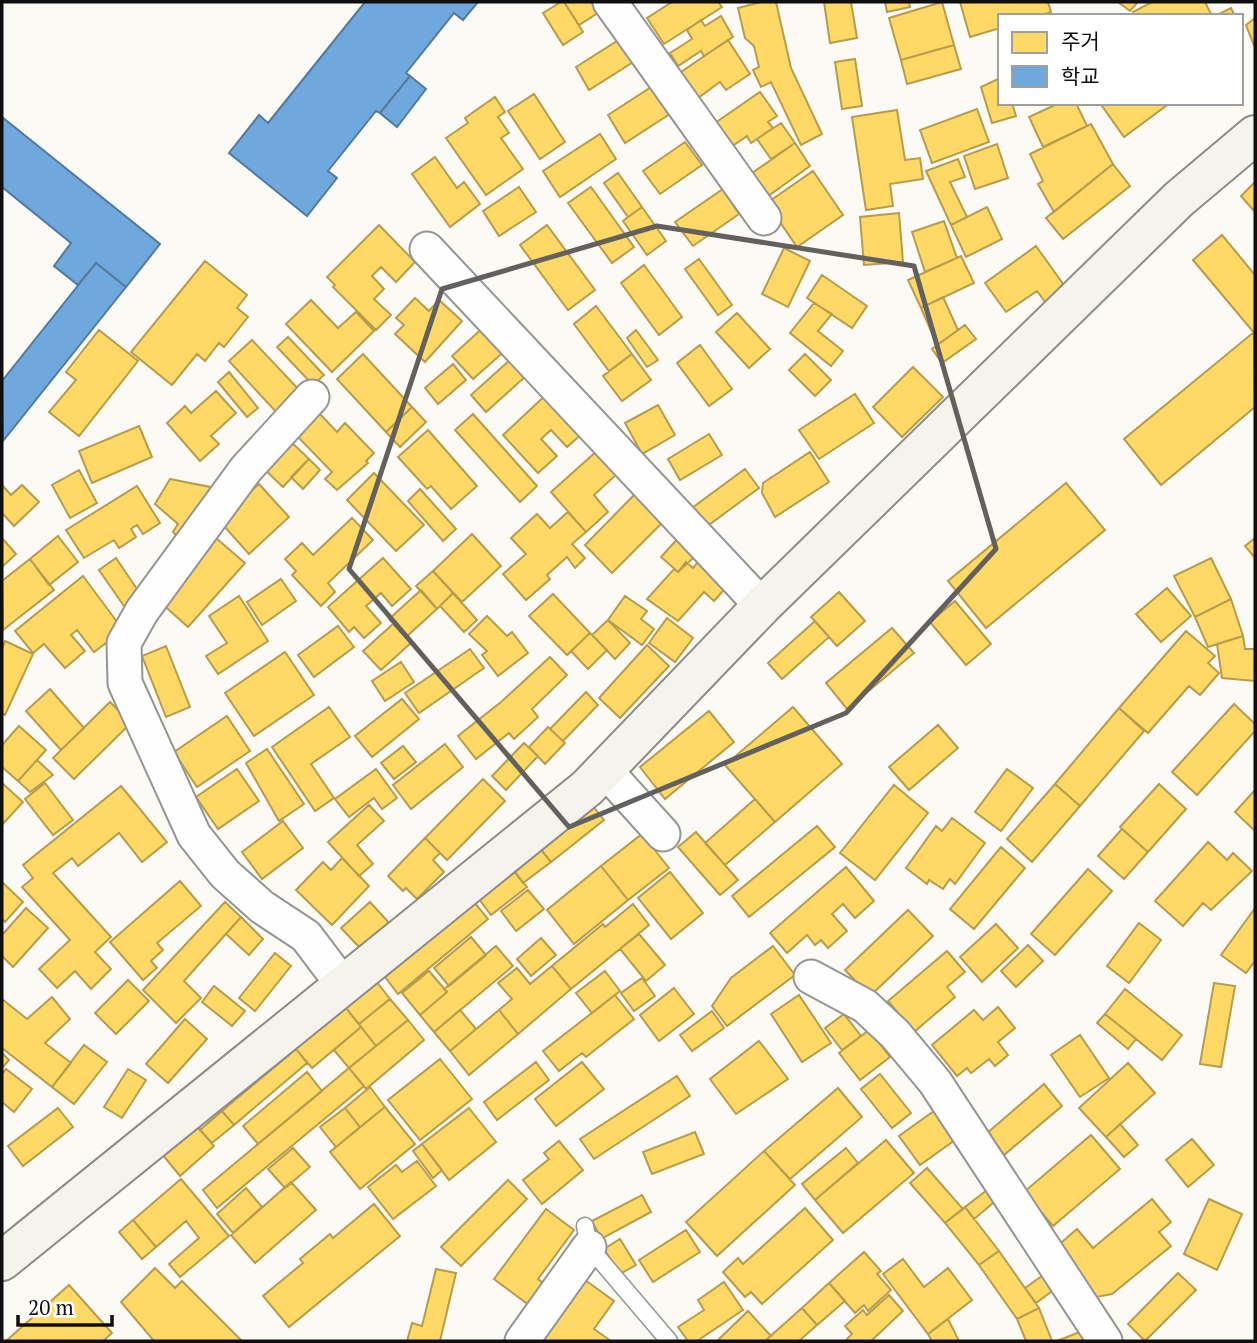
<svg xmlns="http://www.w3.org/2000/svg" width="1257" height="1343" font-family="'PT Serif','Noto Sans KR',serif">
	<rect width="100%" height="100%" fill="#fbfaf5"/>
	<path fill="#ffd966" stroke="#b79c4c" stroke-width="2" d="M561 2H564L583 32 563 45 543 13Z
		M564 2H600L604 9 579 25Z
		M672 2H718L722 7 664 44 647 18Z
		M761 2H776L791 68 822 134 801 145 771 82 761 87 753 70 759 67 754 46 745 38 738 8Z
		M824 2H851L857 38 830 43Z
		M885 2H909L910 7 887 12Z
		M942 2 954 45 901 60 889 18Z
		M960 2H1048L1051 12 1040 16H1000V28L970 37Z
		M1118 2H1138L1130 11Z
		M1152 2H1205L1211 14 1135 16 1133 12Z
		M1231 8 1235 16H1215Z
		M721 16 733 37 704 56 701 51 678 66 670 53 692 39 687 30 701 20 705 26Z
		M1255 18V48L1246 25Z
		M625 36 638 59 589 90 576 67Z
		M728 40 750 74 726 90 720 82 698 98 681 72Z
		M954 45 961 69 907 84 901 60Z
		M855 59 862 106 842 109 835 62Z
		M1000 78V103H1012L1016 116 992 123 981 87Z
		M656 84 673 112 625 143 608 115Z
		M760 92 777 116 768 122 773 128 751 143 747 136 731 147 715 123Z
		M534 94 565 142 540 159 508 111Z
		M495 97 505 112 498 117 509 133 501 138 523 169 486 195 446 138 468 123 465 118Z
		M1059 103H1076L1087 126 1043 147 1029 117Z
		M1100 103H1170L1124 137Z
		M977 109 989 142 932 163 920 130Z
		M897 110 905 160 920 158 923 179 890 184 893 206 866 210 852 117Z
		M781 123 795 143 771 159 757 139Z
		M1091 124 1113 164 1054 212 1038 184 1043 181 1030 154Z
		M600 134 616 159 560 197 543 171Z
		M685 142 702 165 660 194 643 171Z
		M795 143 810 166 764 199 748 176Z
		M997 144 1008 178 975 189 964 156Z
		M435 157 457 188 464 182 480 204 450 227 412 174Z
		M958 159 965 177 950 182 967 217 951 225 926 171Z
		M1113 164 1130 186 1063 239 1046 218Z
		M813 171 843 215 797 247 767 203Z
		M618 173 642 207 628 217 604 183Z
		M1255 182V212L1241 196Z
		M519 187 536 212 499 236 483 211Z
		M591 187 634 247 612 263 568 203Z
		M723 189 739 214 693 246 675 222Z
		M642 207 666 241 647 255 623 221Z
		M987 207 1002 239 966 257 951 225Z
		M899 213 903 262 864 265 860 217Z
		M944 221 957 258 925 272 912 232Z
		M379 225 415 262 396 282 381 267 372 276 384 289 374 299 391 315 376 330 333 287 335 285 327 277Z
		M547 225 595 290 568 310 520 245Z
		M1222 235 1255 275V334L1193 260Z
		M1036 246 1066 288 1046 303 1037 291 1006 312 985 283Z
		M784 248 810 261 788 307 762 294Z
		M961 256 974 283 921 308 908 280Z
		M699 259 732 305 718 315 685 269Z
		M205 261 247 295 237 308 248 317 224 347 219 343 205 361 197 354 172 385 131 352Z
		M644 265 682 317 659 335 621 283Z
		M822 275 867 306 852 328 807 298Z
		M943 297 958 330 937 345 921 308Z
		M415 298 429 311 439 300 462 321 425 362 395 334 404 325 396 318Z
		M311 300 338 328 356 312 374 331 332 372 286 324Z
		M814 303 832 314 818 331 843 351 831 366 790 333Z
		M596 306 632 354 609 371 574 324Z
		M737 313 770 349 749 368 716 332Z
		M486 325 507 349 473 379 452 356Z
		M965 325 976 339 942 363 932 349Z
		M99 330 138 361 79 436 49 412 76 380 66 372Z
		M636 330 658 360 647 367 627 338Z
		M1254 332 1255 407 1161 485 1124 439Z
		M288 337 324 375 313 385 277 347Z
		M252 340 303 394 280 416 229 361Z
		M700 345 732 389 709 406 677 363Z
		M363 354 412 407 386 432 337 379Z
		M632 354 651 380 622 401 603 376Z
		M805 354 831 380 815 396 789 370Z
		M511 359 526 376 486 412 471 395Z
		M453 364 466 380 438 404 425 388Z
		M913 367 943 397 902 437 873 407Z
		M229 372 258 408 247 417 218 382Z
		M216 391 236 413 211 436 219 444 200 461 167 423 185 406 191 413Z
		M549 392 585 431 567 447 551 430 541 439 557 456 538 473 503 435Z
		M855 394 874 423 819 459 799 430Z
		M658 405 675 435 642 454 625 423Z
		M412 407 426 422 400 447 386 432Z
		M319 413 337 432 345 423 374 453 366 461 368 463 337 490 325 479 332 472 297 436Z
		M473 414 537 486 520 502 455 430Z
		M139 426 152 457 92 483 79 451Z
		M428 430 477 486 451 509 431 486 427 489 398 457Z
		M709 434 722 455 680 480 668 459Z
		M287 438 309 459 283 487 261 466Z
		M598 450 618 473 594 495 608 512 586 532 551 492Z
		M810 452 829 482 775 517 762 493 763 483Z
		M309 459 320 470 303 489 291 477Z
		M745 469 759 488 706 527 692 508Z
		M79 470 97 503 70 518 52 485Z
		M374 473 424 525 396 551 347 500Z
		M170 479 210 487 215 496 183 544 173 532 178 524 155 504Z
		M1066 483 1105 530 986 628 948 581Z
		M259 484 289 517 249 554 223 525 224 515Z
		M2 485 11 495 22 485 39 502 14 526 2 513Z
		M137 486 160 523 143 534 137 525 131 529 136 537 119 548 114 540 84 558 66 530Z
		M420 489 456 529 443 541 408 501Z
		M636 493 664 521 612 573 585 545Z
		M568 512 586 532 572 544 585 558 575 568 567 557 547 575 550 579 526 600 503 574 526 554 511 538 537 514 550 528Z
		M352 518 373 540 328 583 335 592 321 606 292 575 296 571 285 559 302 543 313 555Z
		M472 534 501 566 462 602 433 571Z
		M682 534 701 551 678 572 661 557Z
		M58 536 78 562 49 585 30 559Z
		M2 538 16 554 2 567Z
		M216 538 245 563 188 627 160 602Z
		M1255 538V558L1245 546Z
		M116 558 143 598 126 609 99 570Z
		M383 558 411 589 392 606 381 593 366 606 381 623 364 638 354 627 349 632 328 607Z
		M701 558 730 583 714 601 704 592 678 621 647 599 674 569 678 572 686 562 693 568Z
		M1211 558 1231 599 1195 617 1174 576Z
		M30 559 54 590 3 630 2 581Z
		M433 571 453 593 437 609 416 586Z
		M83 576 123 630 94 652 77 630 71 635 85 651 65 668 44 644 33 653 15 631Z
		M281 579 296 601 262 625 247 602Z
		M1167 588 1191 616 1161 642 1136 614Z
		M421 590 437 609 406 637 389 619Z
		M839 592 865 621 837 646 811 617Z
		M453 593 477 620 464 632 440 606Z
		M553 594 590 633 567 655 529 616Z
		M239 596 268 641 218 674 206 656 227 643 209 616Z
		M625 596 647 611 641 619 654 629 642 645 608 620Z
		M1231 599 1243 636 1208 647 1195 617Z
		M955 601 991 644 966 665 930 622Z
		M487 616 507 636 512 632 528 653 498 676 482 655 487 651 469 634Z
		M667 618 693 638 675 662 649 643Z
		M608 620 630 643 615 659 592 635Z
		M815 621 829 637 782 679 768 663Z
		M393 624 411 643 381 670 363 651Z
		M338 626 354 647 314 677 298 655Z
		M892 628 914 653 847 709 826 683Z
		M1186 631 1215 656 1208 663 1219 673 1200 695 1189 686 1148 733 1119 708Z
		M590 633 607 650 588 669 571 651Z
		M1243 636 1245 649H1255V681L1222 678 1217 644Z
		M5 641 33 654 5 715 2 713V648Z
		M647 645 669 666 620 718 599 698Z
		M166 646 190 707 166 717 142 656Z
		M470 649 484 668 419 713 405 693Z
		M285 652 314 695 254 736 225 693Z
		M550 657 567 675 532 709 538 717 514 739 509 733 476 759 458 736 501 702Z
		M401 662 414 682 385 701 372 681Z
		M50 689 84 728 61 750 26 711Z
		M586 692 598 705 563 741 550 729Z
		M402 699 419 719 372 757 355 736Z
		M110 702 131 723 74 779 53 758Z
		M1234 704 1255 724V731L1197 795 1172 772Z
		M329 707 350 737 311 764 334 798 315 811 272 747Z
		M793 707 842 764 775 822 725 765Z
		M1119 708 1144 731 1080 806 1055 784Z
		M709 711 734 742 665 799 640 767Z
		M227 716 250 751 197 787 174 752Z
		M938 725 958 748 909 790 889 767Z
		M19 726 46 750 18 781 2 767V745Z
		M548 727 565 743 545 764 529 747Z
		M524 743 538 756 506 790 492 776Z
		M445 744 463 767 411 809 393 785Z
		M403 746 416 762 394 779 381 763Z
		M267 749 304 804 279 821 246 763Z
		M37 760 53 775 30 792 18 781Z
		M237 769 259 801 218 829 196 797Z
		M376 769 397 798 382 809 374 798 349 817 335 799Z
		M1007 769 1033 788 1001 831 975 812Z
		M483 779 505 801 447 860 425 838Z
		M2 783 23 802 2 825Z
		M45 783 73 820 53 835 25 799Z
		M1055 784 1080 806 1032 862 1007 839Z
		M1159 784 1186 809 1148 852 1120 827Z
		M894 785 928 813 875 880 840 853Z
		M121 786 167 842 142 862 119 833 78 866 72 858 53 873 111 937 95 952 111 969 91 989 75 971 57 988 39 969 70 940 22 887 33 878 23 865Z
		M1255 790V831L1235 812Z
		M755 799 775 822 725 865 705 843Z
		M369 805 384 821 357 845 373 864 359 876 328 842Z
		M592 805 604 820 551 862 538 846Z
		M952 818 985 843 955 884 950 879 943 889 929 880 927 884 906 868 936 826 942 831Z
		M283 821 303 848 262 879 242 852Z
		M817 826 835 847 749 917 732 896Z
		M1122 829 1148 852 1124 879 1098 856Z
		M696 832 738 880 720 895 678 847Z
		M642 834 669 868 628 900 601 866Z
		M425 838 440 853 433 860 444 872 417 899 406 888 403 891 388 876Z
		M1208 842 1227 860 1233 853 1252 871 1211 910 1203 903 1183 926 1155 901Z
		M538 846 551 862 523 883 511 867Z
		M1001 847 1025 868 974 929 950 909Z
		M342 858 369 886 332 925 296 890 323 862 331 870Z
		M601 866 628 900 574 944 547 910Z
		M511 867 527 887 491 915 476 895Z
		M846 867 874 901 855 918 843 904 832 914 847 931 828 948 821 940 815 945 807 935 787 953 770 933Z
		M1088 869 1112 891 1055 955 1031 934Z
		M670 872 703 913 671 939 638 898Z
		M180 881 201 906 157 943 163 950 151 961 157 968 143 980 110 942Z
		M2 882 23 902 5 922 2 918Z
		M528 890 544 909 516 931 501 911Z
		M225 902 241 917 184 981 201 998 176 1023 143 990Z
		M370 902 390 924 362 950 341 928Z
		M474 902 488 919 398 994 385 977Z
		M633 904 649 925 571 989 552 966 603 924 605 927Z
		M26 908 48 928 13 967 2 956V935Z
		M1255 908V961L1246 973 1221 955Z
		M908 910 933 936 870 996 845 970Z
		M241 917 263 939 249 955 226 934Z
		M1139 923 1161 940 1129 983 1107 966Z
		M996 924 1018 948 982 982 960 957Z
		M639 934 665 965 646 981 620 949Z
		M471 937 486 955 449 986 434 968Z
		M541 938 556 955 531 976 517 959Z
		M1028 945 1043 961 1016 987 1001 971Z
		M496 946 513 966 434 1032 420 1015 447 992 444 989Z
		M773 946 795 975 727 1026 712 1006 731 978Z
		M947 951 965 972 947 987 955 997 914 1032 888 1001Z
		M275 953 291 966 255 1011 239 998Z
		M552 966 571 989 518 1034 499 1010 512 999 498 983 517 968 530 984Z
		M429 971 447 992 420 1015 402 993Z
		M605 971 620 991 592 1013 576 993Z
		M642 978 655 996 634 1011 621 993Z
		M128 980 149 1001 116 1034 95 1013Z
		M376 981 390 999 359 1024 345 1007Z
		M1214 983 1235 986 1221 1067 1200 1064Z
		M214 986 245 1011 232 1026 202 1002Z
		M674 988 694 1014 659 1041 640 1015Z
		M1125 989 1182 1035 1162 1060 1105 1014Z
		M615 995 634 1019 586 1057 582 1053 559 1071 543 1051Z
		M799 995 831 1043 802 1062 771 1014Z
		M52 997 70 1019 45 1043 71 1063 52 1087 2 1048V999L27 1019Z
		M390 999 408 1020 376 1046 359 1024Z
		M345 1007 361 1027 312 1068 295 1048Z
		M998 1007 1015 1028 998 1042 1008 1055 995 1066 989 1059 971 1073 967 1068 957 1076 932 1045 974 1010 983 1020Z
		M460 1010 476 1029 450 1051 434 1032Z
		M499 1010 518 1034 469 1075 450 1051Z
		M712 1011 724 1028 692 1051 680 1035Z
		M844 1014 861 1036 842 1050 825 1028Z
		M1105 1014 1136 1039 1128 1049 1097 1023Z
		M185 1019 207 1039 168 1083 146 1064Z
		M408 1020 424 1040 366 1089 349 1068Z
		M361 1027 376 1046 349 1068 334 1050Z
		M869 1030 890 1057 860 1080 839 1053Z
		M1080 1035 1109 1078 1080 1097 1051 1055Z
		M759 1041 788 1079 736 1114 710 1079Z
		M84 1045 107 1062 74 1104 52 1087Z
		M296 1049 307 1063 234 1125 222 1111Z
		M2 1053 9 1060 2 1068Z
		M440 1059 472 1099 420 1140 388 1100Z
		M536 1062 549 1080 497 1120 484 1102Z
		M582 1062 604 1089 556 1126 535 1099Z
		M1128 1063 1155 1093 1106 1137 1079 1108Z
		M349 1068 364 1086 217 1208 203 1190Z
		M6 1069 32 1089 14 1112 2 1102V1074Z
		M128 1069 146 1080 122 1118 104 1107Z
		M307 1072 322 1091 258 1144 243 1126Z
		M880 1074 911 1113 892 1128 861 1089Z
		M677 1076 690 1096 594 1159 580 1139Z
		M1044 1084 1062 1106 1004 1155 986 1134Z
		M370 1087 385 1107 360 1127 345 1108Z
		M838 1088 862 1117 790 1179 764 1151Z
		M941 1106 962 1135 920 1165 899 1136Z
		M385 1107 415 1144 360 1189 330 1152Z
		M58 1108 73 1127 23 1166 8 1146Z
		M345 1108 360 1127 336 1147 320 1127Z
		M469 1108 496 1142 449 1180 422 1144Z
		M222 1111 234 1125 212 1143 200 1130Z
		M1120 1124 1138 1145 1124 1157 1106 1137Z
		M196 1125 214 1146 180 1176 162 1154Z
		M695 1132 704 1154 652 1174 643 1152Z
		M1091 1135 1120 1169 1053 1226 1024 1192Z
		M1192 1139 1214 1165 1188 1187 1166 1160Z
		M886 1140 914 1173 843 1233 815 1200Z
		M559 1141 583 1170 542 1204 523 1180 549 1159 544 1153Z
		M422 1144 442 1170 433 1178 413 1151Z
		M293 1148 310 1167 285 1188 268 1169Z
		M846 1148 858 1163 815 1200 802 1184Z
		M764 1151 795 1185 717 1256 686 1222Z
		M417 1161 436 1186 393 1219 368 1187 396 1165 402 1172Z
		M927 1168 963 1209 945 1223 910 1183Z
		M181 1179 229 1236 180 1277 169 1264 199 1238 186 1221 156 1247 133 1220Z
		M508 1180 527 1199 461 1266 441 1247Z
		M291 1182 316 1210 255 1263 231 1235Z
		M991 1187 999 1198 974 1219 965 1207Z
		M246 1188 262 1207 233 1233 217 1214Z
		M642 1195 651 1212 601 1239 592 1221Z
		M1152 1199 1171 1222 1159 1232 1171 1246 1112 1294 1096 1297 1055 1248 1077 1229 1093 1248Z
		M1209 1199 1242 1214 1217 1270 1184 1254Z
		M374 1204 400 1236 289 1327 263 1296 303 1263 300 1259 330 1234 333 1238Z
		M965 1207 999 1251 979 1265 945 1223Z
		M805 1208 833 1240 762 1304 751 1292 745 1297 723 1272 738 1258 743 1264Z
		M546 1209 574 1230 538 1279 548 1287 533 1308 494 1279Z
		M133 1220 156 1247 142 1259 119 1232Z
		M686 1230 700 1252 653 1282 639 1260Z
		M620 1239 636 1265 620 1274 604 1249Z
		M999 1251 1039 1308 1017 1319 979 1265Z
		M864 1252 881 1271 877 1274 891 1290 868 1311 864 1305 855 1313 829 1283Z
		M903 1259 924 1287 948 1268 972 1300 928 1334 883 1274Z
		M155 1268 175 1288 182 1281 242 1341H154L121 1302Z
		M436 1269 456 1273 440 1341H407L412 1323 422 1326Z
		M1049 1271 1059 1286 1036 1303 1025 1288Z
		M1178 1273 1196 1290 1145 1341 1128 1324Z
		M585 1280 614 1301 594 1329 611 1341H529Z
		M724 1282 743 1310 697 1341H688L678 1327 704 1310 698 1300Z
		M829 1283 845 1301 817 1325 802 1308Z
		M69 1285 112 1333 103 1341H6Z
		M889 1295 903 1311 871 1341H845L852 1334 845 1326 863 1310 867 1315Z
		M802 1308 817 1325 799 1341H765Z
		M1039 1308 1052 1341H1026L1017 1319Z
		M748 1311 771 1336 765 1341H717Z
		M948 1319 959 1341H932L928 1334Z
		M1082 1331 1086 1341H1057Z"/>
	<path fill="#6fa8dc" stroke="#527a9e" stroke-width="2" d="M365 2H478L463 20 454 13 406 73 410 76 380 113 376 111 328 171 337 178 307 216 229 153 259 115 268 123Z
		M410 76 426 89 397 127 380 113Z
		M2 117 160 244 126 287 96 263 78 285 54 266 71 243 2 187Z
		M96 263 126 287 3 441 2 381Z"/>
	<g fill="none" stroke-linecap="round" stroke-linejoin="round">
		<g stroke="#959593" stroke-width="19">
			<path id="lane" d="M585 1226 589 1247 669 1341"/>
		</g>
		<g stroke="#959593" stroke-width="37">
			<path id="street" d="M610 2 764 218
				M427 249 762 606
				M312 397 246 469 142 611 124 643 125 683 194 835 225 874 262 907 306 936 343 985
				M605 770 663 834
				M811 977 865 1006 895 1034 935 1082 1105 1341
				M522 1341 589 1247"/>
		</g>
		<g stroke="#8c8b89" stroke-width="42">
			<path id="secondary" d="M2 1261 587 788 762 606 1179 199 1255 135"/>
		</g>
		<use href="#lane" stroke="#fefefe" stroke-width="16"/>
		<use href="#street" stroke="#fefefe" stroke-width="33"/>
		<use href="#secondary" stroke="#f4f4ec" stroke-width="38"/>
	</g>
	<path fill="none" stroke="#626160" stroke-width="5" stroke-linejoin="round" d="M657 226 914 266 996 549 846 713 569 827 349 569 442 289Z"/>
	<rect width="1257" height="1343" fill="none" stroke="#0f0f0f" stroke-width="7"/>
	<rect x="998" y="14" width="245" height="91" fill="#ffffff" stroke="#9f9f9f" stroke-width="2"/>
	<rect x="1012" y="32" width="35" height="21" fill="#ffd966" stroke="#9f9f9f" stroke-width="2"/>
	<text x="1061" y="49" font-size="21" fill="#0f0f0f">주거</text>
	<rect x="1012" y="66" width="35" height="21" fill="#6fa8dc" stroke="#9f9f9f" stroke-width="2"/>
	<text x="1061" y="84" font-size="21" fill="#0f0f0f">학교</text>
	<path d="M18 1315v10h94v-10" fill="none" stroke="#0f0f0f" stroke-width="3.5"/>
	<text x="28" y="1315" font-size="21" fill="#0f0f0f" stroke="#ffffff" stroke-width="5" paint-order="stroke">20 m</text>
</svg>
